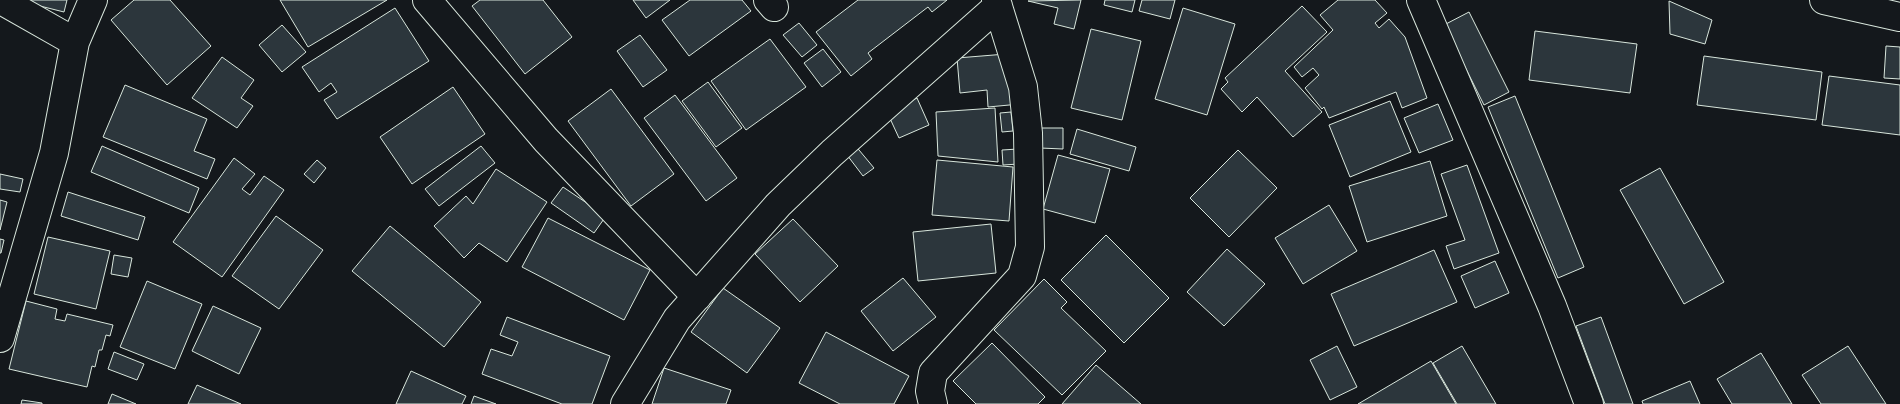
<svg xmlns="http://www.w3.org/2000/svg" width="1900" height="404" font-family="Overpass,sans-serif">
	<rect width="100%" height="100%" fill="#14181c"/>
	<path fill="#2c363c" stroke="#d8e6dc" d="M16 0H67L64 12Z
		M134 0H170L211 46 167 85 111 20Z
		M280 0H387L308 47Z
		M480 0H543L572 37 525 74 472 6Z
		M633 0H670L646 18Z
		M690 0H742L751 11 689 56 662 20Z
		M858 0H947L932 12 928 7 868 53 872 59 851 76 816 32Z
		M1081 0 1074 29 1054 24 1058 8 1028 1Z
		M1105 0H1135L1132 12 1104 5Z
		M1142 0H1175L1170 19 1139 11Z
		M1338 0H1375L1387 13 1375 23 1379 28 1389 19 1405 37 1427 98 1402 108 1396 92 1329 118 1324 107 1322 109 1305 88 1319 75 1313 68 1302 77 1294 67 1333 30 1320 15Z
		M1669 1 1712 20 1705 44 1670 34Z
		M1302 6 1327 32 1285 71 1322 112 1293 137 1257 97 1242 112 1221 89 1228 82 1225 78Z
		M395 8 429 61 337 119 324 100 337 92 331 83 319 92 302 67Z
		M1183 8 1235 24 1207 115 1155 99Z
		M1469 12 1509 92 1484 105 1444 25Z
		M799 23 817 45 802 57 783 35Z
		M282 25 306 52 282 72 259 45Z
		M1091 29 1141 41 1122 120 1071 108Z
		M1535 31 1637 44 1630 93 1529 80Z
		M640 35 667 70 643 87 617 51Z
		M770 39 806 87 746 130 711 81Z
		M1886 46 1900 47V79L1884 78Z
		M823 49 841 72 822 87 804 63Z
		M1006 54 1020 104 988 107 987 90 960 93 957 58Z
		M1704 56 1822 72 1816 120 1697 105Z
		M222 57 254 80 241 98 253 106 237 128 192 98Z
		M1829 76 1900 85V135L1822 125Z
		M708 82 742 128 716 147 682 101Z
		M125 85 207 119 194 151 215 159 207 179 103 137Z
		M453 87 485 134 412 184 380 137Z
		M611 89 674 174 631 206 568 121Z
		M675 95 737 178 706 201 644 118Z
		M1515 96 1584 267 1558 278 1488 107Z
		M917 98 929 125 899 138 887 112Z
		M1390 101 1411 152 1350 177 1329 125Z
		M1438 104 1453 140 1419 153 1404 118Z
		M995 108 998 162 938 156 936 112Z
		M1011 112 1013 131 1002 132 1000 113Z
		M1040 128H1063V149L1040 148Z
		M1077 129 1136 147 1129 171 1070 154Z
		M854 144 874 168 863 176 844 151Z
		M102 146 199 188 189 213 91 172Z
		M481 146 495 163 439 206 425 189Z
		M1018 149 1019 164 1003 165 1002 150Z
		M1238 150 1277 188 1229 237 1190 198Z
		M1058 155 1110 169 1095 223 1043 209Z
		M234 158 255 174 242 189 250 195 264 176 284 190 222 277 173 242Z
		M317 160 326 168 314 183 304 174Z
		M937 160 1013 167 1009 221 932 215Z
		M1430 161 1447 216 1367 242 1349 186Z
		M1467 165 1499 253 1454 269 1446 246 1465 240 1441 174Z
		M1660 168 1724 282 1684 304 1620 190Z
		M496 169 547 202 507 262 479 243 464 258 434 226 466 196 473 204Z
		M0 174 23 179 20 192 0 189Z
		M563 187 606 216 594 233 551 203Z
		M68 192 145 217 138 240 61 216Z
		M0 200 7 202 0 230Z
		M1329 205 1357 251 1303 284 1275 238Z
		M276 216 323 250 279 309 232 276Z
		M548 218 650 270 624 320 522 267Z
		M793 219 838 266 800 302 755 254Z
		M991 224 996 273 918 281 913 232Z
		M390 226 481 302 444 347 352 271Z
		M1106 235 1169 298 1124 343 1061 280Z
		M48 237 110 251 96 309 34 294Z
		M0 239 4 240 1 253H0Z
		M1227 249 1265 284 1224 326 1187 292Z
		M1434 250 1457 302 1354 346 1331 294Z
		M114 255 132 258 128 277 111 274Z
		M1495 261 1509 293 1475 308 1461 276Z
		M903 278 936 317 893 351 861 311Z
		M1044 279 1067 302 1061 308 1106 351 1062 395 994 330Z
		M147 281 202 304 175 369 120 347Z
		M723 288 780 328 747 373 691 332Z
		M26 301 57 309 55 319 65 321 67 314 113 325 110 336 106 335 102 350H99L95 367 92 366 87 387 9 369Z
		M213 306 261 328 239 374 192 351Z
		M507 317 610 356 592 404H562L482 374 491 349 512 356 518 342 500 335Z
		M1601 317 1633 404H1605L1576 326Z
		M826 332 909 376 894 404H840L799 383Z
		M992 343 1045 397 1038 404H976L953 381Z
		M1337 346 1357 387 1330 400 1310 360Z
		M1462 346 1496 404H1457L1433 363Z
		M1848 346 1886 404H1821L1802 375Z
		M114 352 144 364 137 380 108 369Z
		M1761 353 1792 404H1732L1717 379Z
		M1431 361 1456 404H1358Z
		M1096 365 1141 404H1062Z
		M664 368 731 390 726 404H652Z
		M411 371 466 396 462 404H396Z
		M1690 381 1700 404H1643L1642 401Z
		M197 385 241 404H188Z
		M112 394 136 404H108Z
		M474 396 496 404H471Z
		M22 400 42 403V404H21Z"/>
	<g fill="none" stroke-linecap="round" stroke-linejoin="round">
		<g stroke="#d8e6dc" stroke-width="30">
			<path id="minor" d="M1 0 75 42
				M427 0 546 140 697 297
				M768 0 774 7
				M0 338 54 153 75 42 93 0
				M625 404 677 319 778 205 832 153 998 6
				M933 404 930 391 933 373 1022 276 1030 247 1028 133 1023 87 996 0"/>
		</g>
		<g stroke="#d8e6dc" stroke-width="30">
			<path id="tertiary" d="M1421 0 1552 306 1589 404"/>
		</g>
		<g stroke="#d8e6dc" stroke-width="30">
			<path id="secondary" d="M1824 0 1900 17"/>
		</g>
		<use href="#minor" stroke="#14181c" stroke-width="28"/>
		<use href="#tertiary" stroke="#14181c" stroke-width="28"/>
		<use href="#secondary" stroke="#14181c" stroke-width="28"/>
	</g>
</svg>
